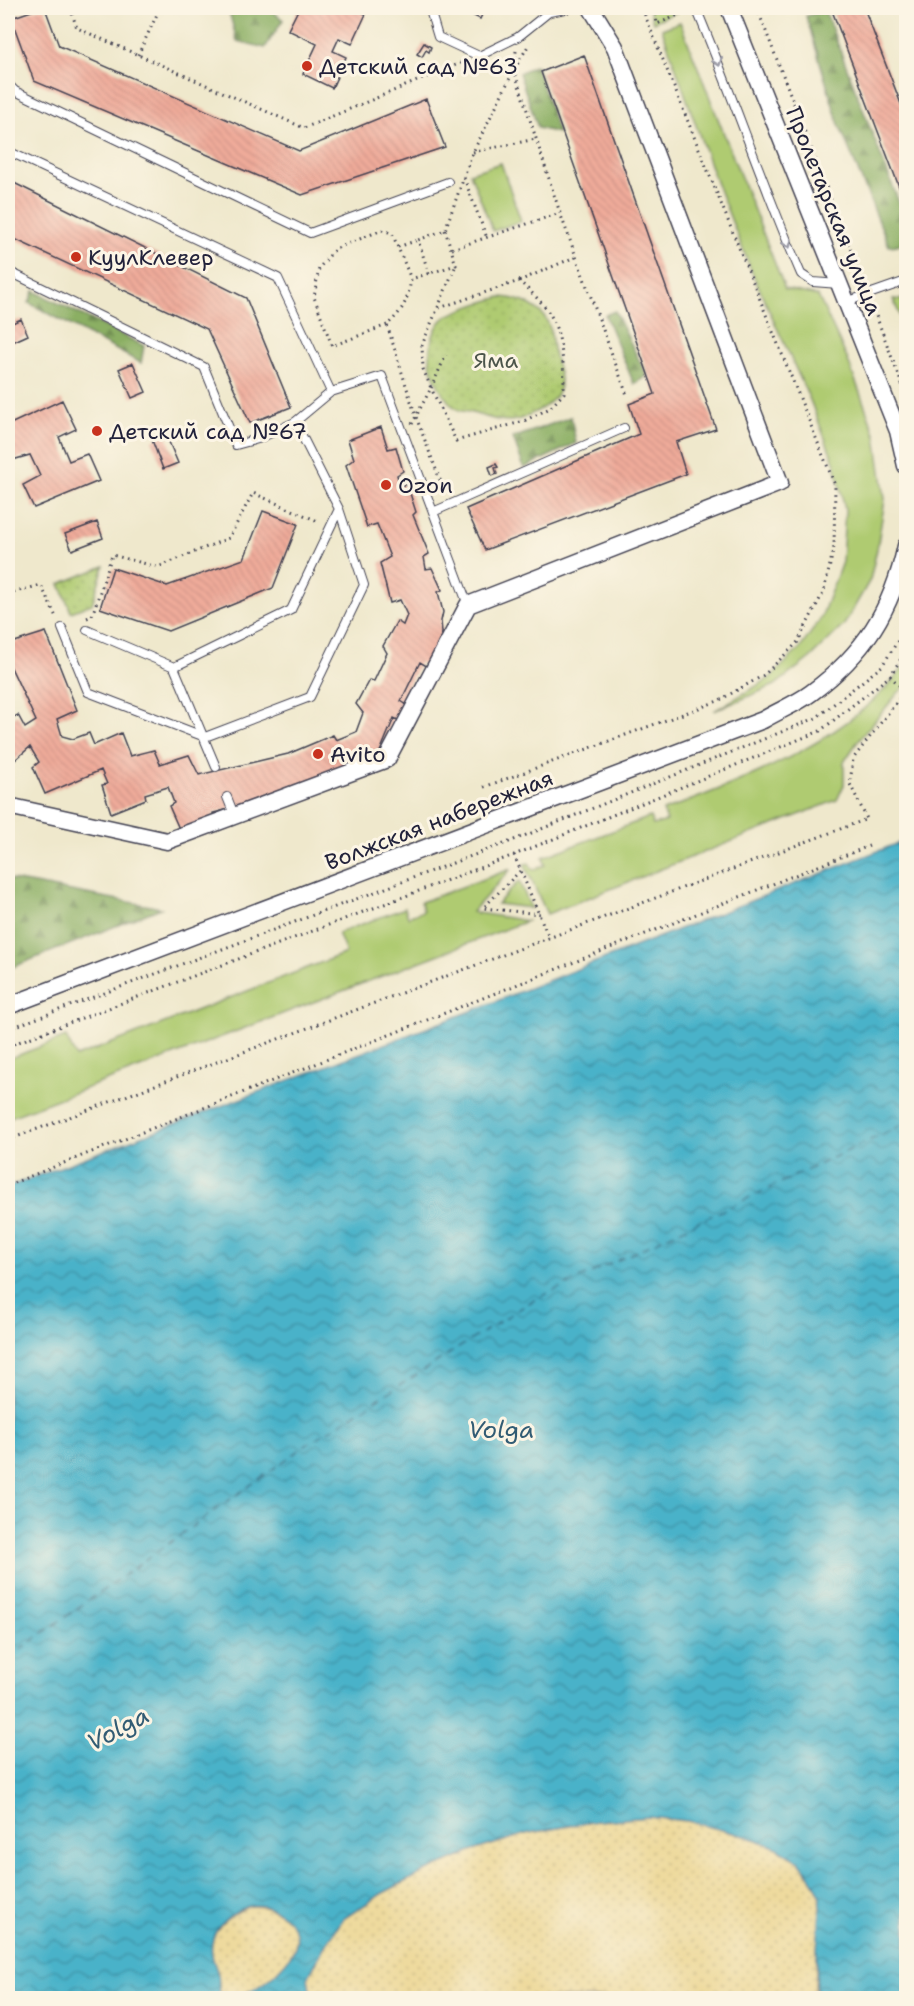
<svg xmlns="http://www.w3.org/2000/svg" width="914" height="2006" font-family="'Shantell Sans',sans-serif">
	<defs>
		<pattern id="forest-firs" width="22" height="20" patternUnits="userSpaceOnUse" patternTransform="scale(1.5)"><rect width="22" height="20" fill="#8baf63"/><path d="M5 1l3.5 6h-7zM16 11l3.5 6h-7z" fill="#718e53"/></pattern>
		<pattern id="sand-dots" width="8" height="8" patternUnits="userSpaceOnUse" patternTransform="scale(1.5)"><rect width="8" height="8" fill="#eeda9e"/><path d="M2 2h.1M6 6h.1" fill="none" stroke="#ccbb89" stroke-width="1.8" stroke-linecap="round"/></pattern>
		<pattern id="park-dots" width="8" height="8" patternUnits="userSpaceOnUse" patternTransform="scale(1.5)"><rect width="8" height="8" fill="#afcb71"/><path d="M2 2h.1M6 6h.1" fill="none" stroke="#96ae63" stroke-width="1.8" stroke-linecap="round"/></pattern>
		<pattern id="water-waves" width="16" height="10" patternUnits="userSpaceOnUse" patternTransform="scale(1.5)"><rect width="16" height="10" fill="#4ab2c9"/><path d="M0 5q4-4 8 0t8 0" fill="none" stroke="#3d90a4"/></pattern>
		<pattern id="building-back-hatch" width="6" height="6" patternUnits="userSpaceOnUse" patternTransform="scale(1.5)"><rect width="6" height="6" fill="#efab9a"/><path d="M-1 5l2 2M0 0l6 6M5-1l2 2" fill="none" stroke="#cd9386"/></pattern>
	</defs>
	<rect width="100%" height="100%" fill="#fcf5e5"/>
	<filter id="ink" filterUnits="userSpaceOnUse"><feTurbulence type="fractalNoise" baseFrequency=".0167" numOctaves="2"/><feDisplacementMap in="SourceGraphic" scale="12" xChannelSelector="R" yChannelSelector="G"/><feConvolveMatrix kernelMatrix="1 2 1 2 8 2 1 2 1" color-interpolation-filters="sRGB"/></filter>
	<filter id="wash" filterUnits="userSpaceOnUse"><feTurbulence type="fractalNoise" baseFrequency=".008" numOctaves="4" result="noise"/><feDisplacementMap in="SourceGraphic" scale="24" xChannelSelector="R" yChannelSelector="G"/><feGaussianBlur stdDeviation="1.35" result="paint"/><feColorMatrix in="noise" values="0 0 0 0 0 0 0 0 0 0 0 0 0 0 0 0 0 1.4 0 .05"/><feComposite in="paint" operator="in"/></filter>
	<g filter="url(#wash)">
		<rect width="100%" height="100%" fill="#efe8cc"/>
		<path fill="#afcb71" stroke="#687656" stroke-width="1.5" d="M649 8H680L681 10 653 22Z
			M680 22 785 289 818 296 847 358 876 436 885 499 877 549 870 580 844 625 810 658 775 685 714 711 770 678 801 647 821 618 842 562 845 510 835 464 810 400 753 275 715 179 662 29Z
			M501 163 521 221 493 231 470 173Z
			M893 299 906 300V330Z
			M906 664V686L898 693 858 741 844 762V785L837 800 547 914 524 864 529 863 533 870 545 865 543 857 650 817 653 825 667 821 663 811C749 778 850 741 906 664Z
			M511 869 472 912 527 921 8 1118V1059L66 1037 76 1057 346 953 338 933 405 908 408 917 423 911 421 902Z
			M519 881 531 908 497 904Z"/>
		<path fill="url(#forest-firs)" stroke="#56684f" stroke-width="1.5" d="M228 8H269L283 20 265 48 237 41Z
			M825 11 906 221V244L889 246 838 122 806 16Z
			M536 65 558 133 538 128 519 73Z
			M34 291 144 346 141 363 29 303Z
			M615 311 647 376 634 384 605 315Z
			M571 417 576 443 524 468 513 438Z
			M8 879 161 908 8 969Z"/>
		<path fill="url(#sand-dots)" stroke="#887e6c" stroke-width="1.5" d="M649 1817 688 1821 749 1837 778 1848 799 1861 811 1877 821 1897 815 1985 816 1998H311L308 1978 324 1947 343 1919 381 1894 422 1873 478 1849 529 1833 597 1821Z
			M249 1906C263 1906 272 1908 284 1916 324 1944 258 1996 229 1998L220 1993C218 1986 219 1980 218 1974 216 1969 214 1965 212 1960 204 1933 227 1916 249 1906Z"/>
		<path fill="url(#park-dots)" stroke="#687656" stroke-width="1.5" d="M501 297C519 298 544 307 549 326 552 333 552 341 553 349 560 377 570 394 537 411 531 414 523 419 516 420 497 424 480 413 462 411 447 408 430 374 430 359 430 346 433 330 442 320 449 312 489 300 501 297Z
			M104 566 92 604 71 612 60 584Z"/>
		<path fill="url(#water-waves)" stroke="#366a82" stroke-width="1.5" d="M906 840V1998H816L817 1949 821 1897 811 1877 799 1861 778 1848 749 1837 688 1821 649 1817 597 1821 529 1833 478 1849 422 1873 381 1894 343 1919 324 1947 308 1978 311 1998H232C251 1993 269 1981 282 1966 301 1946 303 1930 280 1913 271 1907 259 1904 249 1906 241 1908 235 1913 229 1917 219 1924 214 1931 212 1943 210 1956 215 1963 218 1975 219 1981 218 1987 220 1993L229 1998H8V1187L466 1013Z"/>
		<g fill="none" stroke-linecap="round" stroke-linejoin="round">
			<path stroke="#325c74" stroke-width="1.5" stroke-dasharray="8 6" stroke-linecap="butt" d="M8 1658 308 1444 532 1301 906 1123"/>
		</g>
		<g id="blocks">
			<path fill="url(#building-back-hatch)" d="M40 8H45L59 46 299 151 426 99 445 147 302 195 34 81 11 18Z
				M299 8H352L366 14 352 44 339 38 333 51 346 57 332 88 303 74 317 44 288 30Z
				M458 8H485L480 19Z
				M831 8H864L906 117V205Z
				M424 43 431 47 429 52 426 50 422 57 417 54Z
				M584 55 716 429 676 442 686 474 485 550 466 509 639 434 629 404 655 394 541 72Z
				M8 180 246 298 291 407 250 423 207 329 8 236Z
				M21 319 28 335 8 344V325Z
				M133 363 146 392 132 398 119 369Z
				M62 400 76 429 59 437 69 461 87 454 99 481 34 508 23 485 40 476 30 455 9 461 8 457V425Z
				M381 427 388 449 396 447 403 471 397 475 400 486 407 484 416 512 413 515 429 554 424 557 426 569 432 568 442 590 438 592 443 612 441 621 442 633 428 667 420 662 401 701 407 705 400 721 394 718 377 759 253 803 213 813V818L180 831 169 806 174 803 168 787 145 794 146 799 111 813 102 785 107 784 101 770 45 794 33 767 39 762 30 747 8 766V720L18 715 25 728 36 721 8 661V644L46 632 77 710 57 719 62 736 73 739 89 733 94 745 121 733 130 756 154 750 160 764 189 755 199 775 288 754 333 735 336 740 356 732 363 713 356 704 369 680 374 681 387 653 383 646 397 621 403 625 407 615 400 600 390 603 380 563 390 557 377 524 367 527 346 465 354 459 348 440Z
				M166 435 178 463 163 469 152 440Z
				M496 464 498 467 495 468 497 474 492 476 489 467Z
				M263 511 298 524 273 588 168 631 100 608 113 568 167 586 244 559Z
				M97 522 103 538 72 550 65 534Z"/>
		</g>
	</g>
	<g filter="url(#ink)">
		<use href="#blocks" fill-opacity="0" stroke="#414051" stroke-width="1.5"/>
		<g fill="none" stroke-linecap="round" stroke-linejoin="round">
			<g stroke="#414051" stroke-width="10">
				<path id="lane" d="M431 8 430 10 438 37 479 56 518 37 549 12 571 8
					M696 8C733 96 763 186 801 274L813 282 839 284
					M8 84 15 91 310 233 448 182
					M8 151 278 278 331 392
					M8 271 204 367 236 445 258 439 295 422 331 392 382 376 468 605
					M846 302 906 281
					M433 512 624 428
					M62 628 88 692 205 737 310 697 364 585 339 509 295 422
					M87 630 174 667 216 767
					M174 667 291 610 339 509
					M227 797 235 817"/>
			</g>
			<g stroke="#414051" stroke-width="19">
				<path id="street" d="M729 8 898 431 906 466
					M8 806 167 841 387 759 468 605 780 483 615 47 591 8
					M8 1006 763 720C778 711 796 704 811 693 864 654 892 610 906 546"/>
			</g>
			<path stroke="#414051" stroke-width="3" stroke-dasharray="1.5 4.5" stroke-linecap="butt" d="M70 8 77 28 304 128 463 62
				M655 8 657 24 683 13 679 8
				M757 8 864 285
				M8 10 16 8
				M516 51 514 70 560 213 627 395
				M138 55 160 8
				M473 152 536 139
				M464 178 487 238
				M445 230 456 265 411 279C408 300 403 311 387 325L416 417 445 493
				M398 247 418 240
				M452 249 560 213
				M429 274 418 240 445 230 473 152 514 70 528 46
				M519 281 575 257
				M872 305 906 395
				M439 308 519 281C531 292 546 305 553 320 563 343 564 369 564 393L550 408 524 421 456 441 431 388 446 355
				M387 325 332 346 314 297 319 268 335 249 382 230 392 233 411 279
				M412 424 431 388 423 369 422 345 456 265
				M8 594 41 585 56 617
				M87 618 92 616 112 555 158 567 229 538 253 493 320 522
				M890 676 905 691
				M484 787 718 701 764 675 797 643 824 591 834 547 835 485 642 8
				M514 855 549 938
				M520 871 483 908 540 914
				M8 1029 509 842 816 718 882 666 906 628
				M8 1046 514 855 820 731 890 676 906 651
				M8 1140 867 819 850 784 853 759 906 690
				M8 1185 869 846"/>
			<use href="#lane" stroke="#fff" stroke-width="8"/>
			<use href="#street" stroke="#fff" stroke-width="16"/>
		</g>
		<defs><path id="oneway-chevron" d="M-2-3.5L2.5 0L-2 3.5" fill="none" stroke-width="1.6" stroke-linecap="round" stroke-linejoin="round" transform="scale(1.5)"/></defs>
		<g stroke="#9c9ca7">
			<use href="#oneway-chevron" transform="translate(718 62) rotate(69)"/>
			<use href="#oneway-chevron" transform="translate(788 244) rotate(67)"/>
		</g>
	</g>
	<g fill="#c8321e" stroke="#fcf5e5" stroke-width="2">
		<circle cx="307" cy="66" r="6"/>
		<circle cx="76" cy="257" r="6"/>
		<circle cx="97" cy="431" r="6"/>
		<circle cx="386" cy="485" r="6"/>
		<circle cx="318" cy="754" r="6"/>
	</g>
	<g text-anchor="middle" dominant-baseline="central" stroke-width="6" stroke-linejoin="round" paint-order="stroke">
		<g font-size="22" fill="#22223b" stroke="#fcf5e5" text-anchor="start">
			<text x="319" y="66">Детский сад №63</text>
			<text x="88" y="257">КуулКлевер</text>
			<text x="109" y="431">Детский сад №67</text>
			<text x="398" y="485">Ozon</text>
			<text x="330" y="754">Avito</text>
		</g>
		<g font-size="22" fill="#22223b" stroke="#fcf5e5">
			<text transform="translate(834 211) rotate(68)">Пролетарская улица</text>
			<text transform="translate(439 820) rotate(-21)">Волжская набережная</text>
		</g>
		<g font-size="22" fill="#4c554b" stroke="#fcf5e5">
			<text x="496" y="360">Яма</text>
		</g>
		<g font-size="24" font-style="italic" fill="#325c74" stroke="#fcf5e5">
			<text x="501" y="1430">Volga</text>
			<text transform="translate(118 1729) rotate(-28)">Volga</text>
		</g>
	</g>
	<rect width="914" height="2006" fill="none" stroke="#fcf5e5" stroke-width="30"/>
</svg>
